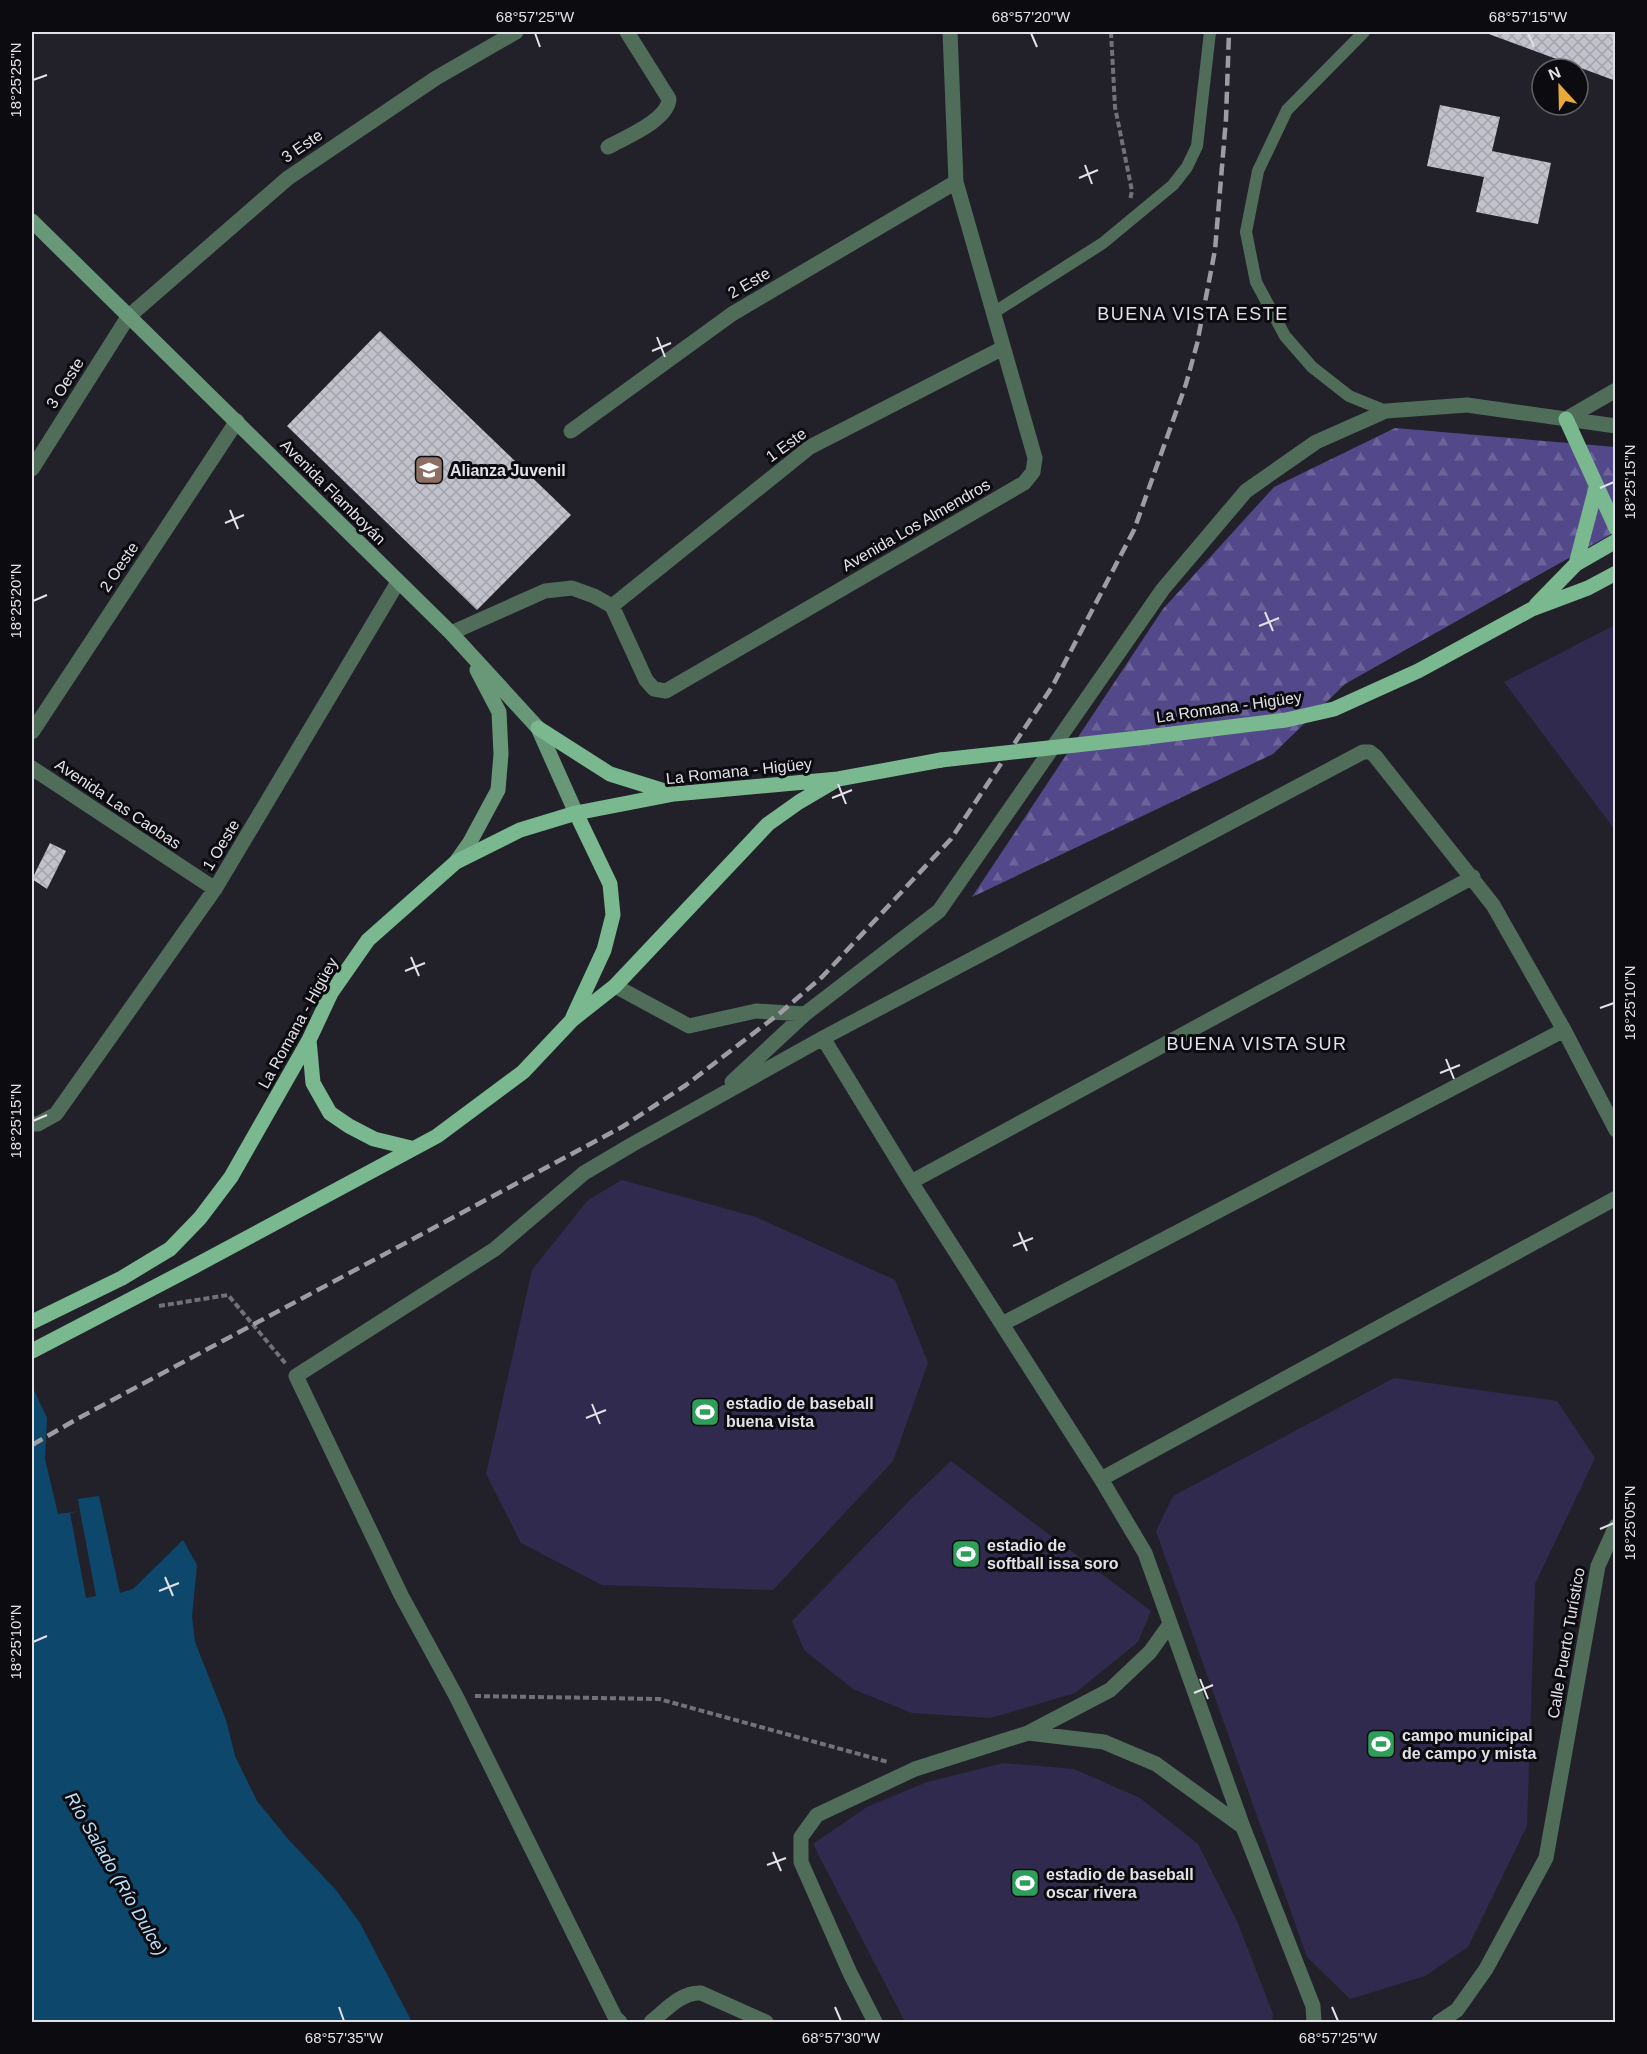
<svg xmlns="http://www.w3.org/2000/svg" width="1647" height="2054" font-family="Helvetica,sans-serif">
	<defs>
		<pattern id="forest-firs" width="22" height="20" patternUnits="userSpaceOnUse" patternTransform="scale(1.5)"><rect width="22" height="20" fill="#53498a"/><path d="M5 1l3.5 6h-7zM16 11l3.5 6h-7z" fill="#6b639a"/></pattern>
		<pattern id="building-cross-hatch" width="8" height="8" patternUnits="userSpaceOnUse" patternTransform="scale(1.5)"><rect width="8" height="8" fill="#c2c2cd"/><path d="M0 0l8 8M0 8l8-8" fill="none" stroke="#a2a2ab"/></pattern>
	</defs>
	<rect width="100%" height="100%" fill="#22212a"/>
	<path fill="#302a4f" d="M1615 625V830L1504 682Z
		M622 1180 756 1217 895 1280 928 1363 893 1461 773 1590 602 1585 521 1543 486 1474 532 1270 588 1200Z
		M1394 1378 1557 1401 1595 1458 1535 1584 1527 1826 1468 1947 1425 1976 1350 1999 1307 1957 1156 1531 1173 1496Z
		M951 1461 1151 1611 1138 1642 1075 1693 991 1718 912 1713 853 1689 804 1650 792 1621 912 1498Z
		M1003 1763 1074 1769 1140 1798 1198 1844 1237 1921 1273 2014 1272 2022H905L813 1844 867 1807 927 1782Z"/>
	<path fill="url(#forest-firs)" d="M1395 428 1615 447V532L1345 684 1273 754 972 897 1163 609 1274 487Z"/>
	<path fill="#0d486c" d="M32 1386 47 1418 45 1459 58 1514 80 1511 78 1499 99 1496 120 1593 133 1589 183 1540 197 1565 192 1616 195 1642 226 1720 235 1756 257 1801 288 1839 336 1890 360 1923 412 2022H32Z"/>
	<path fill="#22212a" d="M80 1511 96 1596 86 1598 70 1513Z"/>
	<path fill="url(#building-cross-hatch)" d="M1486 32H1616V81L1486 33Z
		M1440 105 1500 117 1492 151 1551 163 1538 224 1476 212 1484 177 1427 166Z
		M380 331 571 515 477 610 287 426Z
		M50 843 66 851 47 889 32 879Z"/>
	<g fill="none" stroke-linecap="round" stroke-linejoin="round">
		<path stroke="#727179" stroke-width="4" stroke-dasharray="6 3" stroke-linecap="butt" d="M1111 32 1115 107 1132 191 1130 200
			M159 1306 228 1295 286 1364
			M475 1696 659 1699 888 1762"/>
		<path stroke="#506d59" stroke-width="12" d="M1364 32 1287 110 1258 171 1246 232 1256 282 1285 336 1312 367 1349 396 1386 411
			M993 313 1103 243 1173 185 1187 167 1197 146 1210 32"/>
		<path stroke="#506d59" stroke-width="15" d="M608 147C626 137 668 120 669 99L627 32
			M1566 419 1616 390
			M571 431 732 314 956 182
			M32 469 128 317 288 178 436 78 516 32
			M612 606 810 447 1003 348
			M451 633 545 591 572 588 594 596 612 606 646 680 654 689 666 691 1024 483 1033 472 1035 458 956 182 950 32
			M32 732 237 421
			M32 768 215 889
			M615 986 689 1026 756 1011 805 1014
			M823 1038 911 1182 1101 1479 1145 1553 1243 1827 1313 2006 1314 2022
			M732 1082 805 1014 939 911 1163 589 1246 491 1316 442 1386 411 1467 405 1616 426
			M32 1124H38L56 1114 215 889 398 582
			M911 1182 1473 877
			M1002 1324 1564 1030
			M1101 1479 1616 1198
			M1028 1733 1110 1690 1150 1652 1170 1624
			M620 2022 615 2017 456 1696 401 1595 296 1376 495 1249 584 1173 633 1144 823 1038 1363 752H1370L1375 756 1493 905 1564 1030 1616 1130
			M651 2022C666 2010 681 1992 701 1993L766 2022
			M875 2022 850 1973 801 1862V1837L817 1815 915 1769 1028 1733 1104 1742 1156 1764 1243 1827
			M1439 2022 1457 2010 1486 1969 1546 1858 1598 1566 1616 1526"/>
		<path stroke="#689877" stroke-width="15" d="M32 221 451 633 538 728 576 813
			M456 862 470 842 498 790 501 754 499 712 477 670"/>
		<path stroke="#7ab98f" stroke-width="15" d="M1566 419 1616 528
			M1576 564 1596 488
			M1536 605 1576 564 1616 541
			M538 728 610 774 671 793
			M1139 738 1286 720 1334 709 1418 671 1532 609 1588 588 1616 573
			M573 1017 604 950 613 915 610 884 576 813
			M309 1040 313 1083 330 1113 349 1126 374 1139 411 1148
			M32 1322 122 1278 170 1249 200 1218 231 1177 309 1040 331 993 368 940 456 862 520 830 576 813 674 794 838 779 941 760
			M32 1351 195 1266 437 1136 523 1072 572 1020 615 986 768 824 799 802 833 782"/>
		<path stroke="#9d9ca3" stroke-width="4.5" stroke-dasharray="12 6" stroke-linecap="butt" d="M32 1445 77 1419 622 1127 686 1085 780 1013 822 977 951 839 1052 687 1134 530 1186 384 1197 344 1215 250 1226 119 1229 32"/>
		<path stroke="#7ab98f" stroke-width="15" d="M941 760 1139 738"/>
	</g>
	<path fill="none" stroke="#e2e1e7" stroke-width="2" d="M535 33 540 47M1031 33 1037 47M1528 33 1534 47M33 80 47 75M1085 165 1092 184M1079 178 1098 170M657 337 665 357M652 351 671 343M1600 488 1614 482M230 510 238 529M225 523 244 515M33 601 47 595M1265 612 1273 631M1259 626 1279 618M838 784 846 804M832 798 852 790M411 957 419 976M405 971 425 963M1600 1008 1614 1003M1446 1059 1454 1079M1440 1073 1460 1065M33 1121 47 1115M1019 1232 1027 1251M1013 1246 1033 1238M592 1404 600 1424M586 1418 606 1410M1600 1529 1614 1523M165 1577 173 1596M159 1591 179 1583M33 1642 47 1636M1200 1679 1208 1699M1194 1693 1213 1685M773 1852 781 1871M767 1865 786 1858M339 2007 344 2021M835 2007 841 2021M1332 2007 1338 2021"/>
	<defs>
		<g id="university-square" transform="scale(1.5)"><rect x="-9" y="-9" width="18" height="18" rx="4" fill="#8d6e63" stroke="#0c0b0f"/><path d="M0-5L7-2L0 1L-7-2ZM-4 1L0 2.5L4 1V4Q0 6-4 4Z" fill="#fff"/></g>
		<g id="stadium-square" transform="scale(1.5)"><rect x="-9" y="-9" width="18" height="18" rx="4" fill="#2e9e5b" stroke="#0c0b0f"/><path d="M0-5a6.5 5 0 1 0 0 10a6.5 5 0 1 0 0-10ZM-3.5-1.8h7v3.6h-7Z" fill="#fff"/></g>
	</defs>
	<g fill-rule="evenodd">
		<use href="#university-square" x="429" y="470"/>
		<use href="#stadium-square" x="705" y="1412"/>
		<use href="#stadium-square" x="966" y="1554"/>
		<use href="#stadium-square" x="1381" y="1744"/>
		<use href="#stadium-square" x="1025" y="1883"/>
	</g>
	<g text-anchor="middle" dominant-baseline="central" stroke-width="6" stroke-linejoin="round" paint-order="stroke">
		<g font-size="16" fill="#e2e1e7" stroke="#0c0b0f">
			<text transform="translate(302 146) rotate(-34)">3 Este</text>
			<text transform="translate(749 283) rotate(-30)">2 Este</text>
			<text transform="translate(65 383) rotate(-58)">3 Oeste</text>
			<text transform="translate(786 445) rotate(-36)">1 Este</text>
			<text transform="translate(333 492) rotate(45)">Avenida Flamboyán</text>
			<text transform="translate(916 525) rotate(-30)">Avenida Los Almendros</text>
			<text transform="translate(119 567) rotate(-56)">2 Oeste</text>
			<text transform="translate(1229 707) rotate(-8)">La Romana - Higüey</text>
			<text transform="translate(739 771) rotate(-6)">La Romana - Higüey</text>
			<text transform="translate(118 804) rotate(34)">Avenida Las Caobas</text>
			<text transform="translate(221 845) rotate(-59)">1 Oeste</text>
			<text transform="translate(298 1023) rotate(-61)">La Romana - Higüey</text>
			<text transform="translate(1566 1643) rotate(-80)">Calle Puerto Turístico</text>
		</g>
		<g font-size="16" font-weight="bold" fill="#e2e1e7" stroke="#0c0b0f" text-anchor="start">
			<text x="450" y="470">Alianza Juvenil</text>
			<text x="726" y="1403">estadio de baseball<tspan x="726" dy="18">buena vista</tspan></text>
			<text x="987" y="1545">estadio de<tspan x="987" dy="18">softball issa soro</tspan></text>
			<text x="1402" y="1735">campo municipal<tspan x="1402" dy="18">de campo y mista</tspan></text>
			<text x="1046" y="1874">estadio de baseball<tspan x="1046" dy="18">oscar rivera</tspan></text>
		</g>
		<g font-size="18" letter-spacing="1.5" fill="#e0dfeb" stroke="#0c0b0f">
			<text x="1193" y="314">BUENA VISTA ESTE</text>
			<text x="1257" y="1044">BUENA VISTA SUR</text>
		</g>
		<g font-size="18" font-style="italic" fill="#bce0fc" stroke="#0c0b0f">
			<text transform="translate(116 1874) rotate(60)">Río Salado (Río Dulce)</text>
		</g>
	</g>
	<rect width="1647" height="2054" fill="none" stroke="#0c0b0f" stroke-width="66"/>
	<g transform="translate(1560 87) rotate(338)"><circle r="28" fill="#0c0b0f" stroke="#626165" stroke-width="1.5"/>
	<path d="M0-4.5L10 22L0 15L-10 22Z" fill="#eaaa38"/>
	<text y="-9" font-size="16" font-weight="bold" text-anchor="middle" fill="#e2e1e7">N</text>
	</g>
	<rect x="33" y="33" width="1581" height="1988" fill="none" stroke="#e2e1e7" stroke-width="2"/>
	<g font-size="15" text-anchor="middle" fill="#e2e1e7">
		<text x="535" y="22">68°57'25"W</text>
		<text x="1031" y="22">68°57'20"W</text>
		<text x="1528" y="22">68°57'15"W</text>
		<text transform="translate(16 80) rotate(-90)" y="5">18°25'25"N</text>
		<text transform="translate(1630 482) rotate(-90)" y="5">18°25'15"N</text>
		<text transform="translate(16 601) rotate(-90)" y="5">18°25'20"N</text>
		<text transform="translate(1630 1003) rotate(-90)" y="5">18°25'10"N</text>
		<text transform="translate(16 1121) rotate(-90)" y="5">18°25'15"N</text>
		<text transform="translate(1630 1523) rotate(-90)" y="5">18°25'05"N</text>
		<text transform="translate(16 1642) rotate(-90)" y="5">18°25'10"N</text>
		<text x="344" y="2043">68°57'35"W</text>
		<text x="841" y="2043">68°57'30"W</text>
		<text x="1338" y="2043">68°57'25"W</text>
	</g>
</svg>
